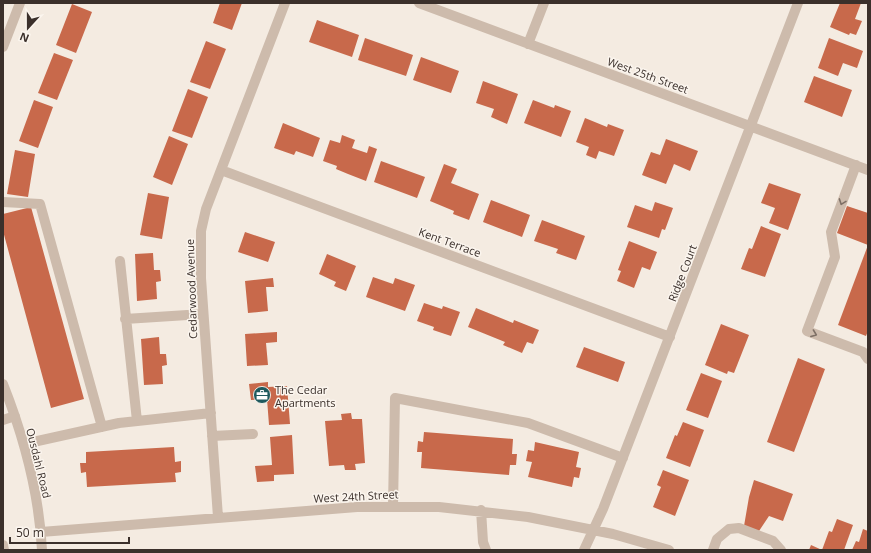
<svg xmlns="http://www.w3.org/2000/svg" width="871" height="553" font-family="'Open Sans',sans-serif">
	<rect width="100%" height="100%" fill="#f4ebe1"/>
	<path fill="#c8694b" d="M220 3H242L232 30 213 23Z
		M840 3H861L855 19 862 21 856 35 850 33 849 35 830 27Z
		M72 4 92 12 76 53 56 45Z
		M317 20 359 35 352 57 309 42Z
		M365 38 413 55 406 76 358 60Z
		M829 38 863 51 857 68 843 63 838 76 818 68Z
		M206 41 226 49 210 89 190 82Z
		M54 53 73 60 57 100 38 93Z
		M421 57 459 71 451 93 413 80Z
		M814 76 852 90 842 117 804 102Z
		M483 81 518 94 507 124 491 117 494 109 476 103Z
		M188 89 208 97 192 138 172 131Z
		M34 100 53 107 38 148 19 141Z
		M533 100 554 108 555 105 571 111 561 137 524 123Z
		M585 118 607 127 608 124 624 130 614 156 599 151 596 159 586 155 589 147 576 142Z
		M283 123 320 138 313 157 296 151 294 155 274 148Z
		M342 135 355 140 352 148 367 153 369 146 377 149 366 181 348 174 336 169 337 166 323 161 330 140 340 143Z
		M169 136 188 144 172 185 153 177Z
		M666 139 698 151 690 171 674 164 666 184 642 175 651 152 660 155Z
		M15 150 35 154 28 197 7 194Z
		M381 161 425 177 417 198 374 182Z
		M444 164 457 169 451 183 479 194 469 220 453 214 454 211 430 201Z
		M769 183 801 194 788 230 769 223 775 208 761 203Z
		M148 193 169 197 162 239 140 235Z
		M491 200 530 215 522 237 483 222Z
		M655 202 673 208 665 230 662 229 659 238 627 227 635 205 652 211Z
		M847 206 868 213V331L866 336 838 325 868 245 837 233Z
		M31 207 84 399 51 408 3 231V214Z
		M542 220 585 236 576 260 556 253 558 249 534 241Z
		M761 226 781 234 765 277 741 269 749 248 752 249Z
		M245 232 275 242 268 262 238 252Z
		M629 241 657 252 650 270 642 267 634 288 617 281 621 271 618 270Z
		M153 253 154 270H160L161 281 156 282 157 299 137 301 135 254Z
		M327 254 356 266 346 291 334 286 336 282 319 274Z
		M373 277 393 284 395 278 415 285 405 311 366 297Z
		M273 278 274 287H266L268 311 248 313 245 281Z
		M424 303 442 309 443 306 460 312 451 336 433 330 434 327 417 321Z
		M476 308 513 323 514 320 539 330 533 344 527 342 522 353 503 345 505 342 468 327Z
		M721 324 749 335 734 373 728 371 727 374 705 365Z
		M277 332V342L266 343 268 365 247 366 245 334Z
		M159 337 160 354H166L167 365 162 366 163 384 144 385 141 339Z
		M584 347 625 362 618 382 576 367Z
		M798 358 825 369 794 452 767 442Z
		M701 373 722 381 708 418 686 410Z
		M268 382V387L287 386 290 424 269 425 267 399 251 400 249 384Z
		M351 413 352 419H362L365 463 355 464 356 470H345L344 465 329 466 325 421 342 420 341 414Z
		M683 422 704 430 690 467 666 458 675 435 677 436Z
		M424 432 513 439 512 454H517L516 465H510L509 475 421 468 422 452H417L418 441 423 442Z
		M292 435 294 474 274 475V481L257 482 255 466 272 465 270 437Z
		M535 442 579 452 576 467 581 468 579 478 574 477 572 487 528 477 532 462 526 461 528 450 534 451Z
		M174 447 175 462 181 461V472L175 473 176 482 87 487 86 472 81 473 80 463H86V452Z
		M663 470 689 480 675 516 653 507 661 487 657 485Z
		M754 480 793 494 783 521 769 516 759 531 744 526 749 497Z
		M837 519 853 525 844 550H809L811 545 822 550 829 531 832 532Z
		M863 529 868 531V550H852L856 541 859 542Z"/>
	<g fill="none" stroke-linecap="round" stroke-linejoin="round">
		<path stroke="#cdbbac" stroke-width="10" d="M419 3 868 170
			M528 44 544 3
			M3 47 20 3
			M856 165 831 232 835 257 807 331 863 352 868 359
			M221 170 670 337
			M3 202 40 204 102 427
			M120 261 137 421
			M125 319 203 314
			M3 384C24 437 39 492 42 550
			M3 420 15 416
			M212 436 253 434
			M24 444 119 423 211 413
			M393 506 395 398 528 423 623 458
			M481 510 483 542 486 550
			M218 517 201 278V231L206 209 285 3
			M41 532 357 507H439L528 517 613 534 669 550
			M3 545 4 550
			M584 550 603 509 798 3
			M713 550 717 539 729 529 739 528 773 541 781 550"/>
	</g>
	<defs><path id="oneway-chevron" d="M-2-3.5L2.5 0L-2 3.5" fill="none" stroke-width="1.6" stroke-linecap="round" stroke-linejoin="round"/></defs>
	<g stroke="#7d6f65">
		<use href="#oneway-chevron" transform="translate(842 202) rotate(110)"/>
		<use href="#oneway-chevron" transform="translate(814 334) rotate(21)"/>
	</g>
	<defs>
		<g id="office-disc" transform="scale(0.9)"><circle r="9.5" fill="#1f5a5e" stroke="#fbf5ee"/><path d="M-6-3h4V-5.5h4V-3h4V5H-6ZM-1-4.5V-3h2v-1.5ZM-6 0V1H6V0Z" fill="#fff"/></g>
	</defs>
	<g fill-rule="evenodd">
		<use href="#office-disc" x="262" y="395"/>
	</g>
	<g text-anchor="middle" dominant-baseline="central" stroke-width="3" stroke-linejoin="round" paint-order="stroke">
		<g font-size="11" fill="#3b302b" stroke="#fbf5ee">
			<text transform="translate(648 75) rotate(20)">West 25th Street</text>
			<text transform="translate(450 242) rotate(20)">Kent Terrace</text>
			<text transform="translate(682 273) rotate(-69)">Ridge Court</text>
			<text transform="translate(191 289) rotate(-92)">Cedarwood Avenue</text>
			<text transform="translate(39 463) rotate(76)">Ousdahl Road</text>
			<text transform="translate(356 496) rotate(-3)">West 24th Street</text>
		</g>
		<g font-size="11" fill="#3b302b" stroke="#fbf5ee" text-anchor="start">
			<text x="275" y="389">The Cedar<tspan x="275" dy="13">Apartments</tspan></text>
		</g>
	</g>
	<rect width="871" height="553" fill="none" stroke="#3b302b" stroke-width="8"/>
	<g transform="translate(28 28) rotate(201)" stroke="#fbf5ee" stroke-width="3" paint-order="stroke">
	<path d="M0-3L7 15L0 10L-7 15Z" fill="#3b302b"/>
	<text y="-6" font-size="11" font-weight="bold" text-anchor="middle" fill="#3b302b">N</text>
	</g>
	<path d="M10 537v6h119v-6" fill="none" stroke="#3b302b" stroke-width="2"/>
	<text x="16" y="537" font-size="12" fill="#3b302b" stroke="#fbf5ee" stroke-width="3" paint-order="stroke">50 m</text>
</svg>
